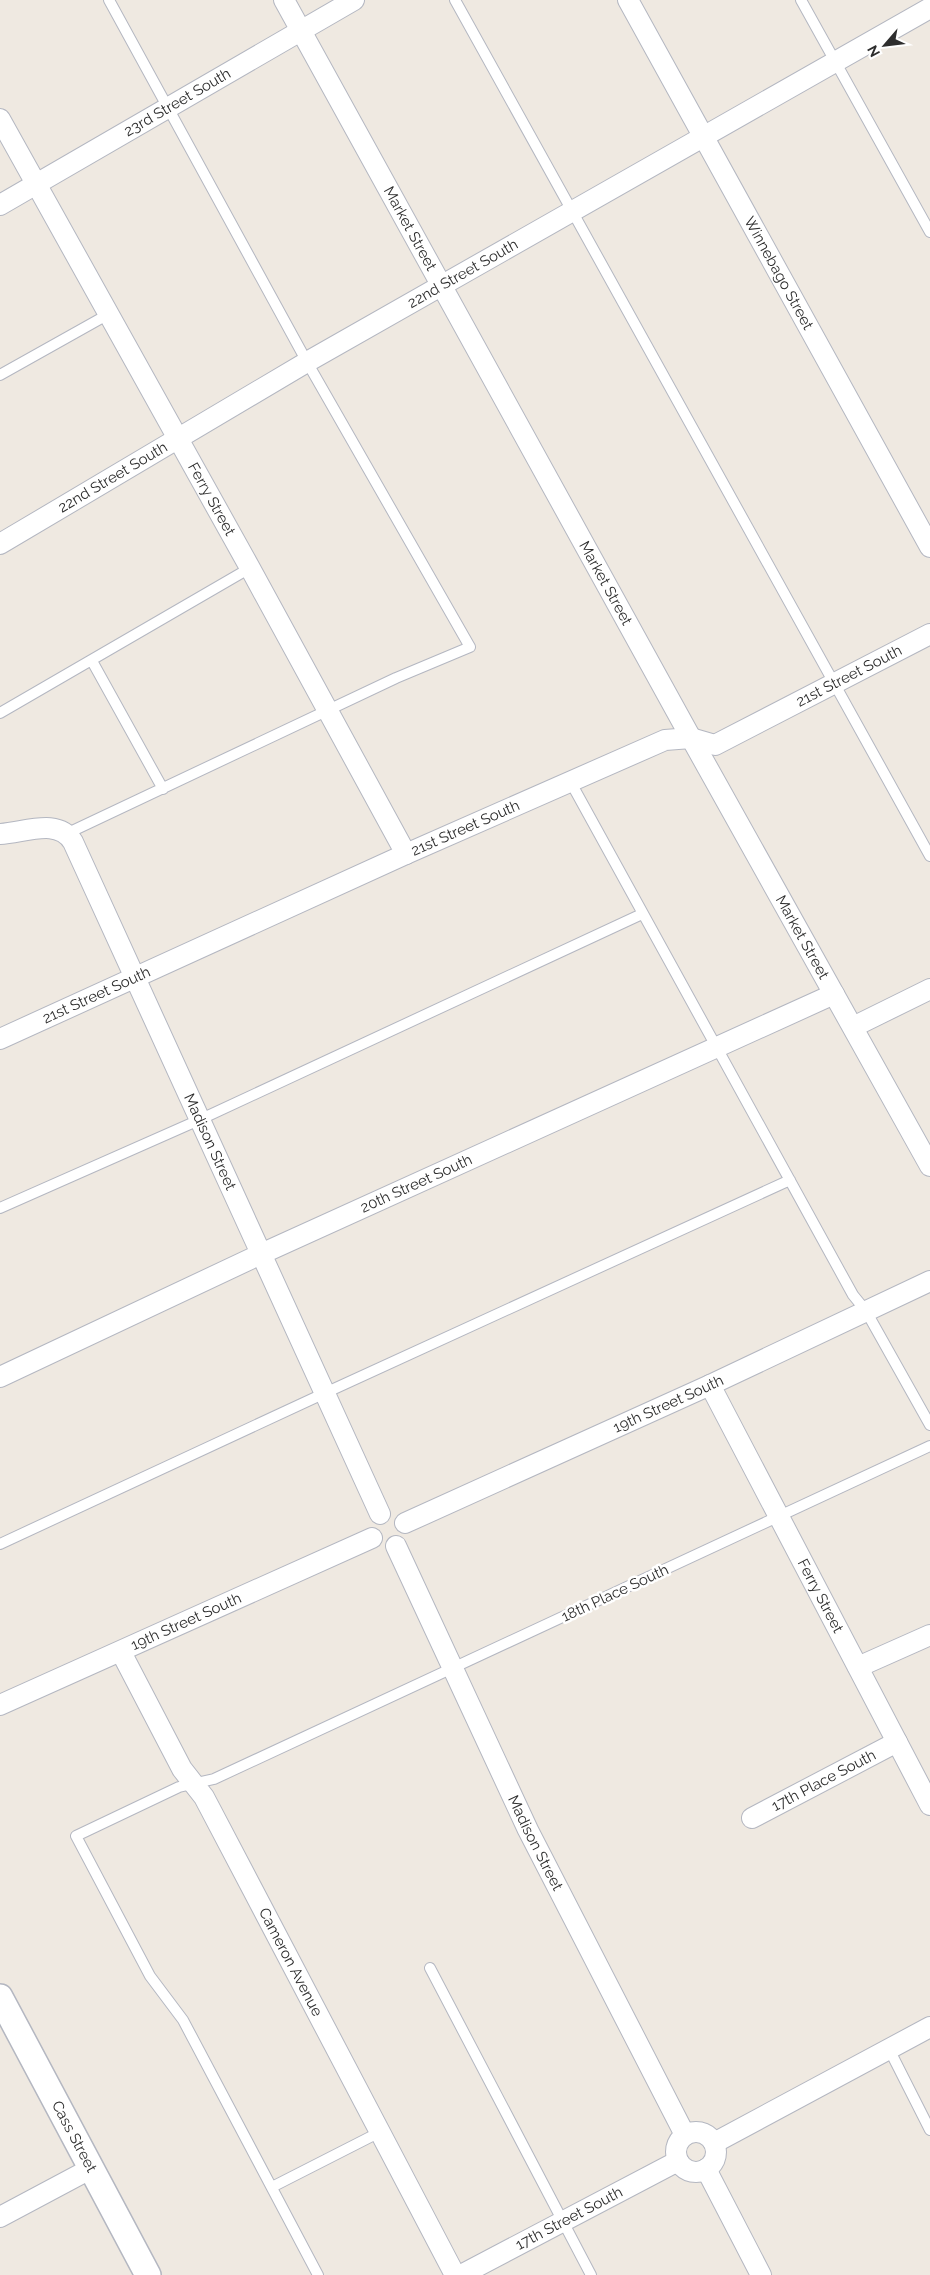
<svg xmlns="http://www.w3.org/2000/svg" width="930" height="2275" font-family="Raleway,sans-serif">
	<rect width="100%" height="100%" fill="#efe9e1"/>
	<g fill="none" stroke-linecap="round" stroke-linejoin="round">
		<g stroke="#b4b7c1" stroke-width="12">
			<path id="service" d="M455 0 930 856
				M801 0 930 232
				M0 375 107 315
				M92 661 163 789
				M0 713 250 568
				M570 781 853 1295 866 1311 930 1425
				M68 833 396 678 470 647 307 362 109 0
				M0 1208 199 1120 642 914
				M0 1544 325 1393 790 1180
				M430 1968 591 2275
				M889 2049 930 2130
				M272 2187 380 2132
				M318 2275 183 2020 150 1976 76 1836 179 1787 214 1779 930 1446"/>
		</g>
		<g stroke="#b4b7c1" stroke-width="22">
			<g id="minor">
				<path id="s1" d="M284 0 691 738 930 1166"/>
				<path id="s2" d="M628 0 930 547"/>
				<path id="s3" d="M0 119 250 568 406 854"/>
				<path id="s4" d="M0 205 354 0"/>
				<path id="s5" d="M0 544 307 362 930 8"/>
				<path id="s6" d="M0 834C24 833 58 817 73 842L380 1514"/>
				<path d="M853 1027 930 989"/>
				<path id="s7" d="M0 1039 406 854 665 740 691 738 715 745 930 634"/>
				<path id="s8" d="M0 1377 261 1254 834 994"/>
				<path id="s9" d="M710 1385 930 1805"/>
				<path id="s10" d="M405 1523 710 1385 930 1281"/>
				<path id="s11" d="M396 1546 528 1830 685 2135"/>
				<path id="s12" d="M121 1652 182 1769 204 1797 455 2275"/>
				<path d="M858 1667 930 1635"/>
				<path id="s13" d="M0 1705 372 1538"/>
				<path id="s14" d="M752 1818 897 1742"/>
				<circle cx="696" cy="2152" r="20"/>
				<path d="M714 2143 930 2027"/>
				<path d="M706 2169 761 2275"/>
				<path d="M0 2217 92 2168"/>
				<path id="s15" d="M461 2275 678 2161"/>
			</g>
		</g>
		<g stroke="#b4b7c1" stroke-width="28">
			<g id="tertiary">
				<path id="s16" d="M0 1997 148 2275"/>
			</g>
		</g>
		<use href="#service" stroke="#fff" stroke-width="10"/>
		<use href="#minor" stroke="#fff" stroke-width="20"/>
		<use href="#tertiary" stroke="#fff" stroke-width="25"/>
	</g>
	<g text-anchor="middle" dominant-baseline="central" stroke-width="5" stroke-linejoin="round" paint-order="stroke">
		<g font-size="15" fill="#2e2e2e" stroke="#fff">
			<text stroke="none"><textPath href="#s4" startOffset="205">23rd Street South</textPath></text>
			<text stroke="none"><textPath href="#s1" startOffset="261">Market Street</textPath></text>
			<text stroke="none"><textPath href="#s5" startOffset="536">22nd Street South</textPath></text>
			<text stroke="none"><textPath href="#s2" startOffset="312">Winnebago Street</textPath></text>
			<text stroke="none"><textPath href="#s5" startOffset="131">22nd Street South</textPath></text>
			<text stroke="none"><textPath href="#s3" startOffset="435">Ferry Street</textPath></text>
			<text stroke="none"><textPath href="#s1" startOffset="666">Market Street</textPath></text>
			<text stroke="none"><textPath href="#s7" startOffset="931">21st Street South</textPath></text>
			<text stroke="none"><textPath href="#s7" startOffset="511">21st Street South</textPath></text>
			<text stroke="none"><textPath href="#s1" startOffset="1071">Market Street</textPath></text>
			<text stroke="none"><textPath href="#s7" startOffset="106">21st Street South</textPath></text>
			<text stroke="none"><textPath href="#s6" startOffset="408">Madison Street</textPath></text>
			<text stroke="none"><textPath href="#s8" startOffset="459">20th Street South</textPath></text>
			<text stroke="none"><textPath href="#s10" startOffset="289">19th Street South</textPath></text>
			<text transform="translate(615 1593) rotate(-25)">18th Place South</text>
			<text stroke="none"><textPath href="#s9" startOffset="238">Ferry Street</textPath></text>
			<text stroke="none"><textPath href="#s13" startOffset="204">19th Street South</textPath></text>
			<text stroke="none"><textPath href="#s14" startOffset="81">17th Place South</textPath></text>
			<text stroke="none"><textPath href="#s11" startOffset="328">Madison Street</textPath></text>
			<text stroke="none"><textPath href="#s12" startOffset="354">Cameron Avenue</textPath></text>
			<text stroke="none"><textPath href="#s16" startOffset="158">Cass Street</textPath></text>
			<text stroke="none"><textPath href="#s15" startOffset="122">17th Street South</textPath></text>
		</g>
	</g>
	<g transform="translate(885 45) rotate(242)" stroke="#ffffff" stroke-width="4" paint-order="stroke">
	<path d="M0-4L9 19L0 12L-9 19Z" fill="#2e2e2e"/>
	<text y="-8" font-size="14" font-weight="bold" text-anchor="middle" fill="#2e2e2e">N</text>
	</g>
</svg>
